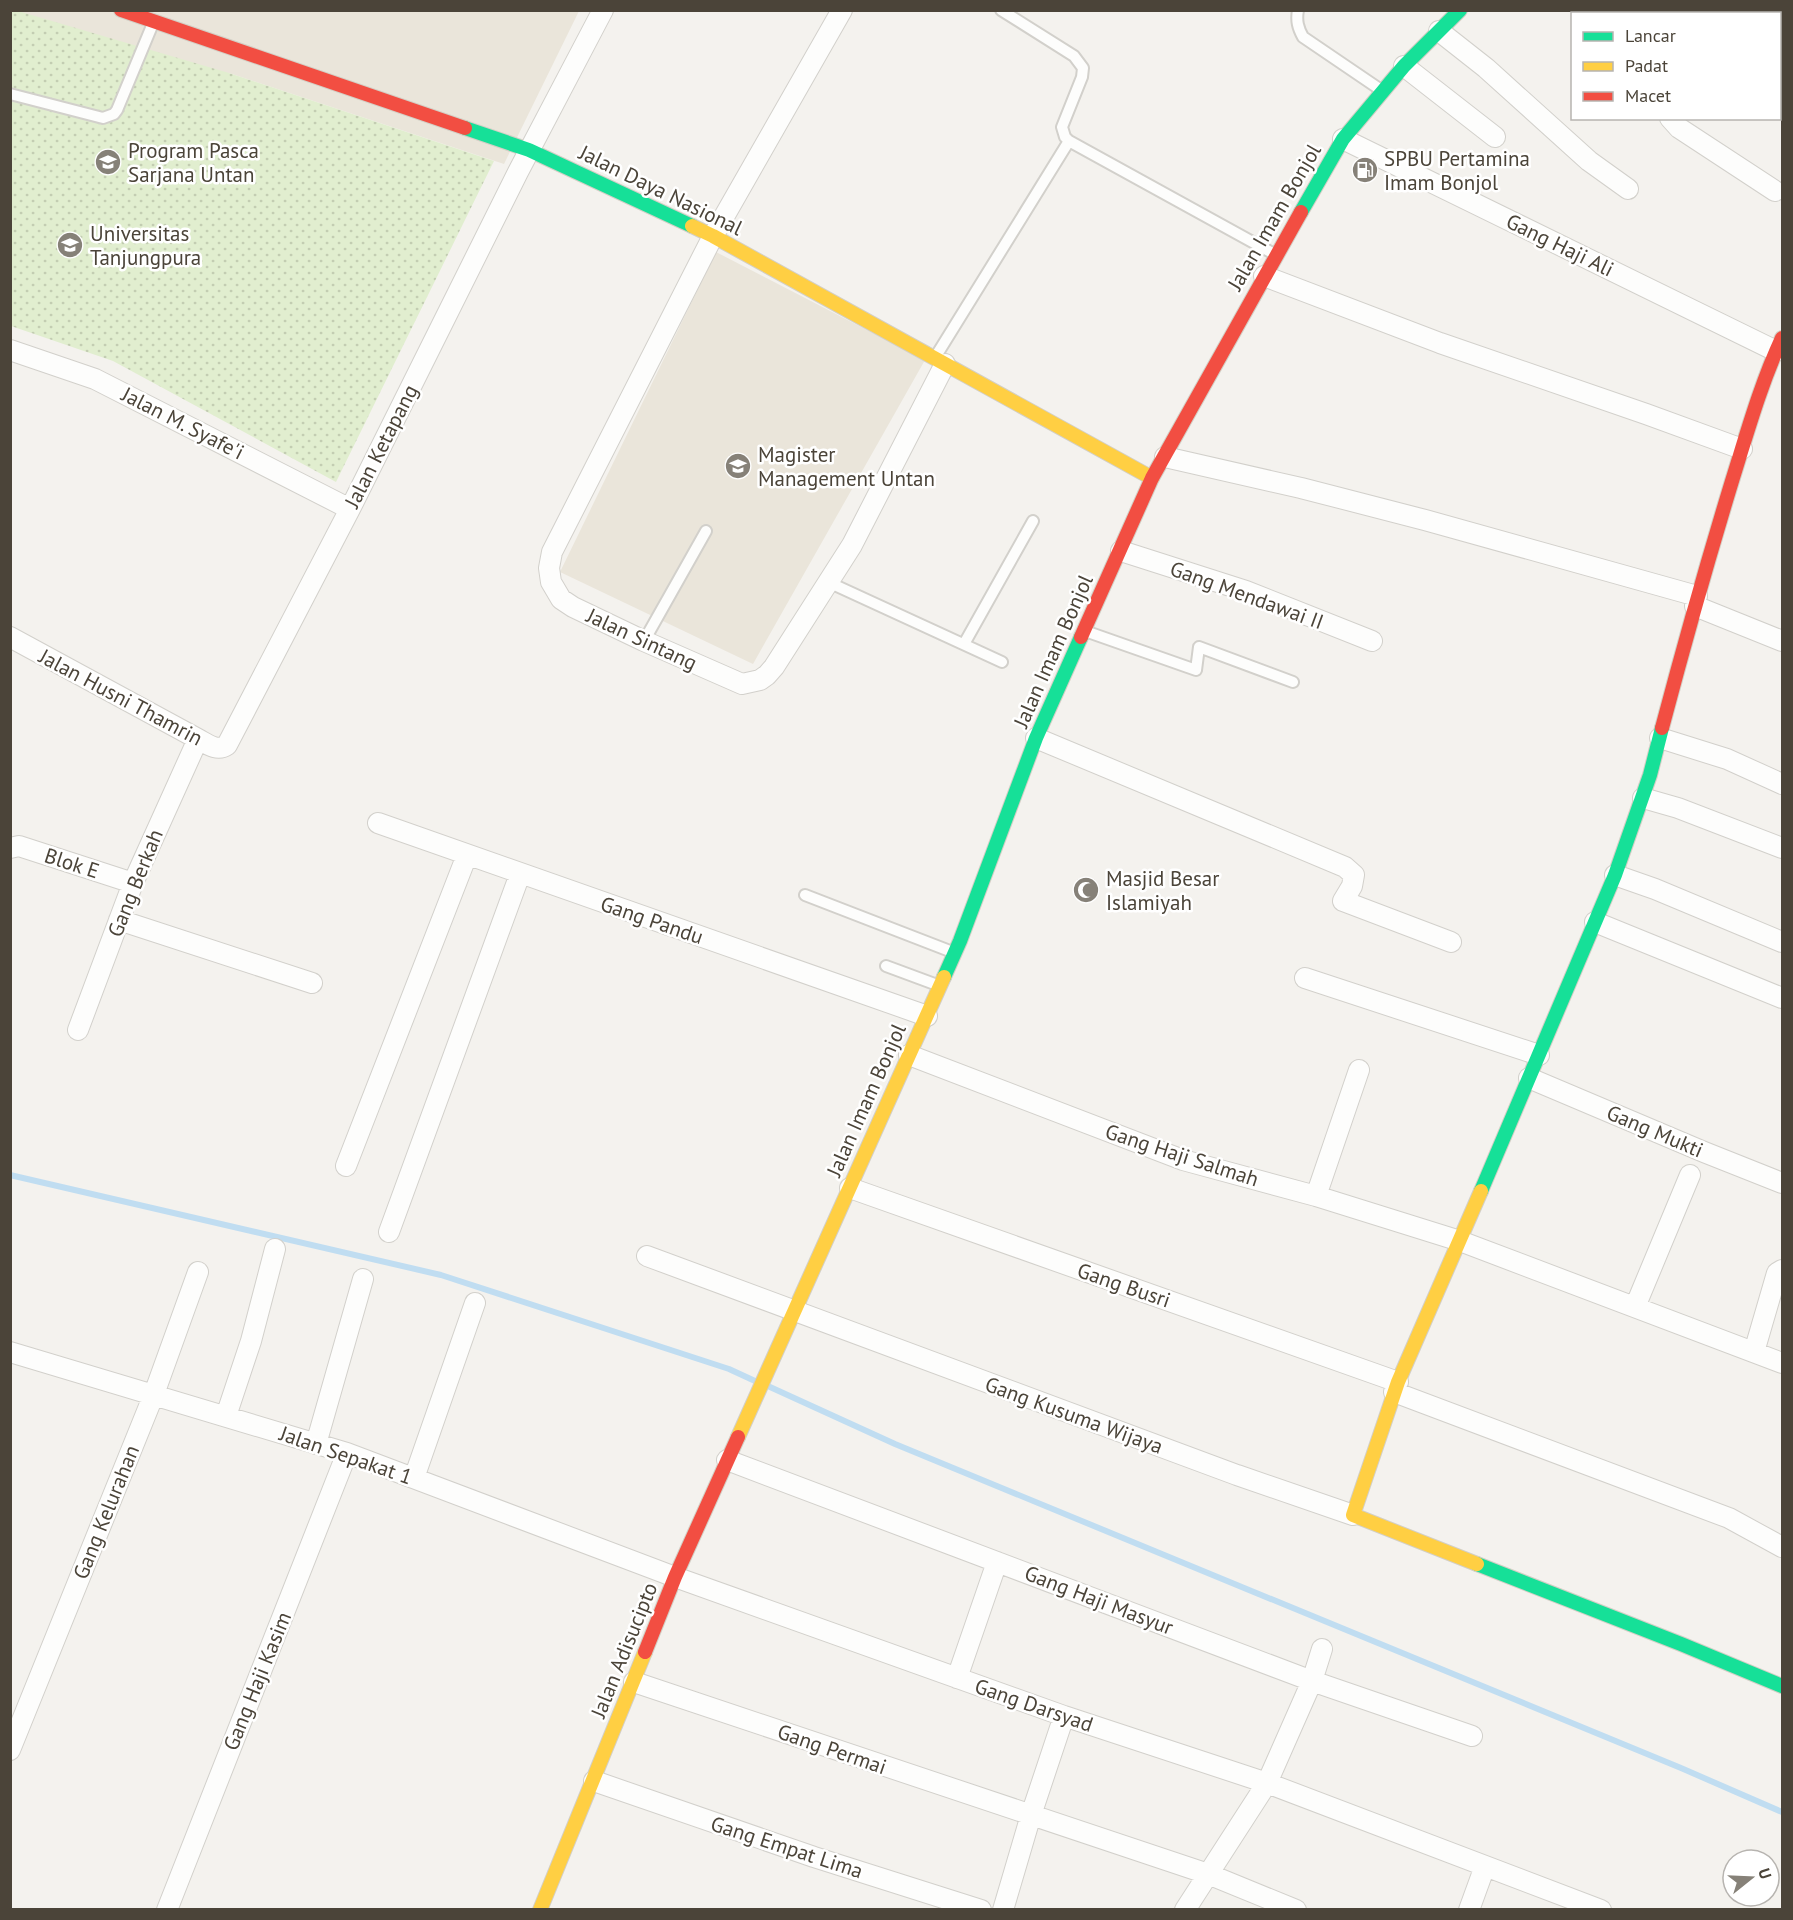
<svg xmlns="http://www.w3.org/2000/svg" width="1793" height="1920" font-family="'PT Sans',sans-serif">
	<defs>
		<pattern id="garden-dots" width="8" height="8" patternUnits="userSpaceOnUse" patternTransform="scale(1.5)"><rect width="8" height="8" fill="#e1eecf"/><path d="M2 2h.1M6 6h.1" fill="none" stroke="#c3cdb2" stroke-width="1.8" stroke-linecap="round"/></pattern>
	</defs>
	<rect width="100%" height="100%" fill="#f4f2ee"/>
	<path fill="#eae5da" d="M11 11H579L504 164 229 73 11 326Z
		M716 252 925 360 753 664 560 572Z"/>
	<path fill="url(#garden-dots)" d="M11 11H18L229 73 494 161 336 482 113 361 11 326Z"/>
	<g fill="none" stroke-linecap="round" stroke-linejoin="round">
		<path stroke="#c0ddf1" stroke-width="6" d="M10 1175 441 1275 729 1369 755 1381
			M770 1387 895 1444 1681 1768 1782 1812"/>
		<g stroke="#d2d0cb" stroke-width="14">
			<path id="lane" d="M1001 10 1074 56 1083 68 1082 77 1062 127 1065 137 1069 141 1276 255
				M1298 10C1296 21 1298 28 1303 37L1381 90
				M10 94 103 118 114 114 117 110 154 21
				M936 356 1069 141
				M828 582 1002 662
				M1085 631 1196 670 1199 647 1293 682
				M644 641 706 531
				M964 644 1033 521
				M805 895 955 953
				M886 966 940 986"/>
		</g>
		<g stroke="#d2d0cb" stroke-width="22">
			<path id="street" d="M842 10 713 236 552 552 549 568 551 582 561 599 573 607 644 641 742 684 760 680 767 675 774 667 852 545 945 364
				M1663 10 1666 14
				M1760 10 1764 14
				M1737 14 1741 10
				M1780 24 1782 26
				M1439 31 1486 68 1589 161 1628 189
				M1404 66 1495 137
				M1670 118 1679 128 1775 191
				M1343 139 1776 351
				M1264 276 1440 343 1646 414 1742 449
				M10 350 95 379 350 509
				M1165 457 1301 488 1425 520 1697 596
				M1121 551 1246 591 1372 641
				M1695 606 1782 641
				M10 637 198 739C207 744 217 752 227 745L350 509 518 172 603 10
				M1036 738 1345 867 1354 875 1352 886 1343 901 1451 942
				M1660 738 1727 759 1782 784
				M1643 798 1678 808 1782 848
				M378 823 927 1016
				M10 848 19 846 133 883
				M1615 875 1655 889 1782 942
				M119 920 312 983
				M1595 922 1782 998
				M1305 978 1539 1055
				M78 1030 133 883 198 739
				M909 1055 1183 1160 1316 1196 1460 1241 1782 1363
				M1529 1078 1704 1152 1782 1183
				M346 1166 467 855
				M850 1188 1398 1382
				M1316 1196 1359 1070
				M389 1232 520 874
				M647 1256 1237 1475 1353 1515
				M1635 1307 1690 1175
				M10 1352 347 1453 675 1577 1064 1716 1267 1783 1601 1910
				M1754 1352 1777 1273 1782 1270
				M1394 1392 1729 1518 1782 1547
				M226 1416 251 1341 275 1249
				M316 1444 363 1279
				M727 1460 1312 1681 1472 1736
				M414 1478 475 1303
				M957 1678 997 1562
				M634 1682 1208 1874 1296 1910
				M10 1750 154 1394 198 1272
				M594 1781 814 1857 981 1910
				M167 1910 347 1453
				M1003 1910 1031 1815 1064 1716
				M1185 1910 1267 1783 1312 1681 1322 1649
				M1469 1910 1485 1866"/>
		</g>
		<g stroke="#d3cfc5" stroke-width="16">
			<path id="fast" d="M465 128 529 150 692 226
				M1301 212 1343 139 1404 66 1460 10
				M944 977 960 941 1036 738 1081 637
				M1481 1191 1615 875 1650 775 1662 728
				M1477 1564 1681 1644 1782 1686"/>
		</g>
		<g stroke="#d3cfc5" stroke-width="16">
			<path id="slow" d="M692 226 713 236 1152 478
				M738 1437 944 977
				M1477 1564 1353 1515 1398 1382 1481 1191
				M540 1910 645 1652"/>
		</g>
		<g stroke="#d3cfc5" stroke-width="16">
			<path id="jam" d="M121 10 465 128
				M1081 637 1152 478 1301 212
				M1662 728C1684 645 1707 563 1732 481 1747 433 1761 383 1782 338
				M645 1652 675 1577 738 1437"/>
		</g>
		<use href="#lane" stroke="#fdfdfc" stroke-width="10"/>
		<use href="#street" stroke="#fdfdfc" stroke-width="20"/>
		<use href="#fast" stroke="#16e098" stroke-width="14"/>
		<use href="#slow" stroke="#ffcf43" stroke-width="14"/>
		<use href="#jam" stroke="#f24e42" stroke-width="14"/>
	</g>
	<defs>
		<g id="university-disc" transform="scale(1.35)"><circle r="9.5" fill="#868178" stroke="#fff"/><path d="M0-5L7-2L0 1L-7-2ZM-4 1L0 2.5L4 1V4Q0 6-4 4Z" fill="#fff"/></g>
		<g id="fuel-disc" transform="scale(1.35)"><circle r="9.5" fill="#868178" stroke="#fff"/><path d="M-5.5-6h7V0h2V4h1.3V-2.5L3-4.5l.8-.8L6-3V5H2.5V1h-1V6h-7ZM-4.2-4.7v3.2H.2V-4.7Z" fill="#fff"/></g>
		<g id="mosque-disc" transform="scale(1.35)"><circle r="9.5" fill="#868178" stroke="#fff"/><path d="M3.5-4.9A6 6 0 1 0 3.5 4.9A5 5 0 1 1 3.5-4.9Z" fill="#fff"/></g>
	</defs>
	<g fill-rule="evenodd">
		<use href="#university-disc" x="108" y="162"/>
		<use href="#fuel-disc" x="1365" y="170"/>
		<use href="#university-disc" x="70" y="245"/>
		<use href="#university-disc" x="738" y="466"/>
		<use href="#mosque-disc" x="1086" y="890"/>
	</g>
	<g text-anchor="middle" dominant-baseline="central" stroke-width="5" stroke-linejoin="round" paint-order="stroke">
		<g font-size="21" fill="#4b4439" stroke="#fff" text-anchor="start">
			<text x="128" y="150">Program Pasca<tspan x="128" dy="24">Sarjana Untan</tspan></text>
			<text x="1384" y="158">SPBU Pertamina<tspan x="1384" dy="24">Imam Bonjol</tspan></text>
			<text x="90" y="233">Universitas<tspan x="90" dy="24">Tanjungpura</tspan></text>
			<text x="758" y="454">Magister<tspan x="758" dy="24">Management Untan</tspan></text>
			<text x="1106" y="878">Masjid Besar<tspan x="1106" dy="24">Islamiyah</tspan></text>
		</g>
		<g font-size="21" fill="#4b4439" stroke="#fff">
			<text transform="translate(661 190) rotate(26)">Jalan Daya Nasional</text>
			<text transform="translate(1274 217) rotate(-60)">Jalan Imam Bonjol</text>
			<text transform="translate(1560 245) rotate(26)">Gang Haji Ali</text>
			<text transform="translate(183 423) rotate(27)">Jalan M. Syafe'i</text>
			<text transform="translate(381 446) rotate(-63)">Jalan Ketapang</text>
			<text transform="translate(1247 595) rotate(20)">Gang Mendawai II</text>
			<text transform="translate(642 639) rotate(25)">Jalan Sintang</text>
			<text transform="translate(1053 651) rotate(-66)">Jalan Imam Bonjol</text>
			<text transform="translate(121 697) rotate(28)">Jalan Husni Thamrin</text>
			<text transform="translate(72 863) rotate(18)">Blok E</text>
			<text transform="translate(135 883) rotate(-68)">Gang Berkah</text>
			<text transform="translate(652 920) rotate(19)">Gang Pandu</text>
			<text transform="translate(866 1100) rotate(-66)">Jalan Imam Bonjol</text>
			<text transform="translate(1655 1131) rotate(23)">Gang Mukti</text>
			<text transform="translate(1182 1155) rotate(18)">Gang Haji Salmah</text>
			<text transform="translate(1124 1285) rotate(19)">Gang Busri</text>
			<text transform="translate(1074 1415) rotate(20)">Gang Kusuma Wijaya</text>
			<text transform="translate(346 1455) rotate(19)">Jalan Sepakat 1</text>
			<text transform="translate(106 1512) rotate(-68)">Gang Kelurahan</text>
			<text transform="translate(1099 1600) rotate(21)">Gang Haji Masyur</text>
			<text transform="translate(624 1650) rotate(-68)">Jalan Adisucipto</text>
			<text transform="translate(257 1681) rotate(-68)">Gang Haji Kasim</text>
			<text transform="translate(1034 1705) rotate(19)">Gang Darsyad</text>
			<text transform="translate(832 1749) rotate(19)">Gang Permai</text>
			<text transform="translate(787 1847) rotate(18)">Gang Empat Lima</text>
		</g>
	</g>
	<rect width="1793" height="1920" fill="none" stroke="#4b4439" stroke-width="24"/>
	<rect x="1571" y="12" width="210" height="108" fill="#ffffff" stroke="#b7b4b0" stroke-width="1.5"/>
	<rect x="1583" y="32" width="30" height="9" fill="#16e098" stroke="#b7b4b0" stroke-width="1.5"/>
	<text x="1625" y="42" font-size="18" fill="#4b4439">Lancar</text>
	<rect x="1583" y="62" width="30" height="9" fill="#ffcf43" stroke="#b7b4b0" stroke-width="1.5"/>
	<text x="1625" y="72" font-size="18" fill="#4b4439">Padat</text>
	<rect x="1583" y="92" width="30" height="9" fill="#f24e42" stroke="#b7b4b0" stroke-width="1.5"/>
	<text x="1625" y="102" font-size="18" fill="#4b4439">Macet</text>
	<g transform="translate(1751 1878) rotate(72)"><circle r="28" fill="#ffffff" stroke="#b7b4b0" stroke-width="1.5"/>
	<path d="M0-4.5L10 22L0 15L-10 22Z" fill="#868178"/>
	<text y="-9" font-size="16" font-weight="bold" text-anchor="middle" fill="#4b4439">U</text>
	</g>
</svg>
